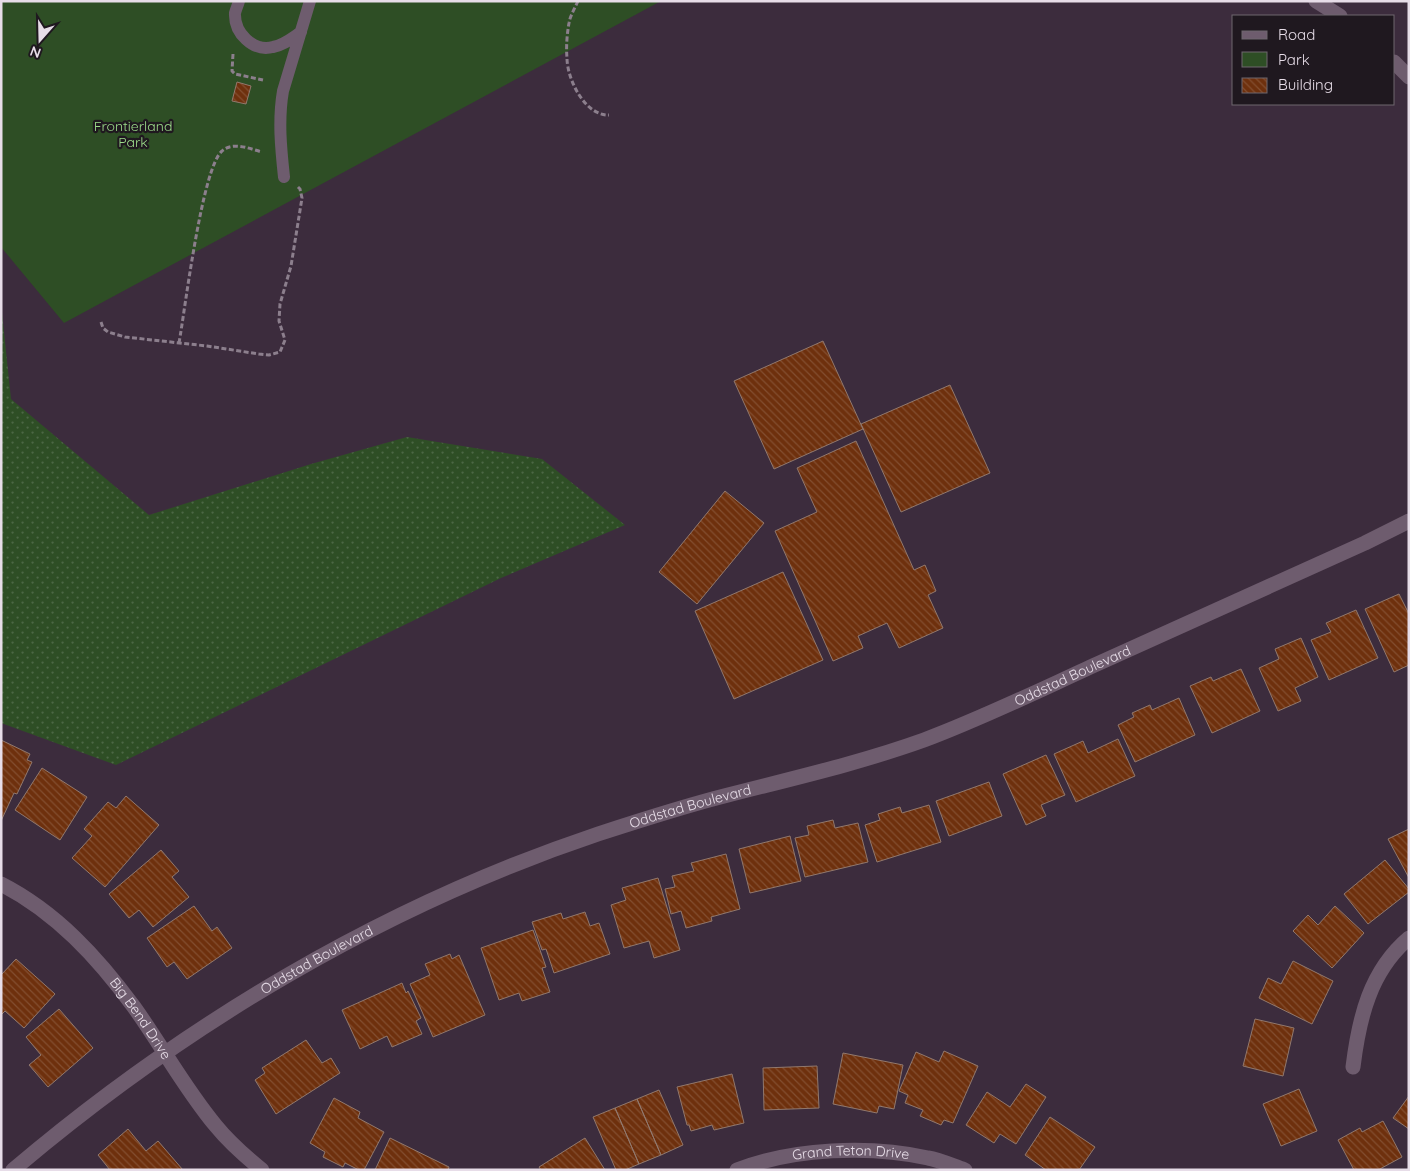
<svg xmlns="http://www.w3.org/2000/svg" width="1410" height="1171" font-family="Quicksand,sans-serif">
	<defs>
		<pattern id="grass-dots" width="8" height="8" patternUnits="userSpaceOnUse" patternTransform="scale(1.25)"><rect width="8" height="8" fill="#2e4e25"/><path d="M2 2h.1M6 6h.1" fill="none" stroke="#4c6745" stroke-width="1.8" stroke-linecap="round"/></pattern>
		<pattern id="building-back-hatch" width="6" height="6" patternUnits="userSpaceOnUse" patternTransform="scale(1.25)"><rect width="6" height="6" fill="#6e300d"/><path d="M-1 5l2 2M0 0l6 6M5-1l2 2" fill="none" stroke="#834e30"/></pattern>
	</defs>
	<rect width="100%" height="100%" fill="#3c2c3d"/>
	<path fill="url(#grass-dots)" d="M1 303 11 399 149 515 311 464 407 437 542 459 625 525 501 578 116 765 1 723Z"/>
	<path fill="#2e4e25" d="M1 1H661L64 323 1 247Z"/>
	<path fill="url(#building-back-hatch)" stroke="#91786d" d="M237 82 251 86 246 104 232 101Z
		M823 341 863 429 774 469 734 381Z
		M950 385 990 473 901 512 861 424Z
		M856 441 914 570 925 565 936 591 928 595 943 628 899 648 887 623 858 636 863 648 833 661 775 531 817 512 797 468Z
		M725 491 764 523 697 604 659 572Z
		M783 572 823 660 734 699 695 611Z
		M1399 594 1409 614V665L1394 672 1365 609Z
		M1356 610 1378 658 1329 680 1311 640 1331 632 1326 623Z
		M1301 638 1318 677 1295 688 1301 701 1278 711 1259 668 1279 659 1275 649Z
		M1241 669 1260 711 1212 733 1190 686 1211 677 1213 681Z
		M1179 698 1195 735 1135 762 1118 725 1134 717 1132 713 1150 705 1152 710Z
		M1118 739 1135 776 1076 802 1054 754 1083 741 1088 753Z
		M1 740 30 754 27 760 32 762 17 794 14 793 1 821Z
		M1046 755 1065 795 1041 805 1046 816 1026 825 1003 774Z
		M42 768 87 797 60 840 15 810Z
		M989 782 1002 816 949 836 936 801Z
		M126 796 159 825 105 887 72 858 92 836 84 829 108 802 116 808Z
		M929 805 941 842 877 862 865 825 880 820 878 814 900 807 902 813Z
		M833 820 835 828 858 823 868 862 805 877 795 838 809 835 807 826Z
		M1409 829V878L1388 839Z
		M790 836 801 881 750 893 739 849Z
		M161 850 179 871 172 877 189 897 153 927 139 910 129 918 109 894Z
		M726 854 740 909 711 917 712 921 686 928 681 911 671 914 665 889 675 887 672 876 694 871 691 863Z
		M1385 860 1409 889V892L1368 924 1344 894Z
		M658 878 680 950 654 958 649 941 624 948 611 905 626 900 622 888Z
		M194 906 212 931 217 927 232 948 187 979 174 962 167 967 147 938Z
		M1335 906 1364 933 1332 968 1293 931 1308 915 1318 925Z
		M585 912 590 926 599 923 610 954 554 973 546 949 542 950 532 922 561 913 563 919Z
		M533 930 546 967 542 968 550 992 522 1001 519 993 499 1000 481 948Z
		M450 954 452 959 459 955 485 1015 433 1037 410 984 430 975 425 964Z
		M16 959 55 994 24 1028 5 1011 1 1015V975Z
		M1293 961 1333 981 1312 1024 1259 998 1268 978 1281 984Z
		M402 983 406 993 408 991 421 1018 416 1021 422 1034 392 1047 387 1036 360 1049 342 1010Z
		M59 1009 93 1048 48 1087 29 1065 41 1055 26 1037Z
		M1255 1019 1294 1028 1283 1076 1243 1066Z
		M306 1040 322 1063 331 1058 340 1073 276 1114 255 1080 265 1073 262 1068Z
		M944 1051 978 1066 953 1123 944 1120 941 1125 920 1116 923 1110 905 1103 908 1095 899 1091 916 1052 939 1062Z
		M843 1053 903 1065 894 1109 879 1106 877 1113 833 1104Z
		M817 1066 819 1108 764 1110 763 1068Z
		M732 1074 744 1123 714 1130 712 1125 691 1131 689 1125H687L677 1087Z
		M1026 1084 1046 1097 1016 1144 1000 1134 994 1143 966 1125 987 1092 1010 1107Z
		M1299 1089 1317 1131 1281 1146 1263 1104Z
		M659 1090 683 1145 661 1155 637 1099Z
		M1409 1096V1129L1393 1118Z
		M334 1098 360 1112 358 1118 384 1132 364 1170H359L345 1163 343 1167 323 1157 325 1152 310 1143Z
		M637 1099 661 1155 639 1164 615 1108Z
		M615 1108 639 1164 625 1170H616L593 1117Z
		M1050 1117 1095 1147 1079 1170H1046L1025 1155Z
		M1383 1121 1402 1157 1378 1170H1354L1338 1140 1360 1128 1362 1132Z
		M128 1129 146 1151 158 1141 183 1170H110L98 1155Z
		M390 1138 449 1167 448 1170H375Z
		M585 1138 605 1170H541L539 1167Z"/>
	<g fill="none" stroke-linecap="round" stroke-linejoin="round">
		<path stroke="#8c7f8d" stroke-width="3" stroke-dasharray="5 2.5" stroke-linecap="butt" d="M578 1C575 8 570 16 569 23 567 34 566 47 567 58 567 79 585 116 609 115
			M233 54 232 71 235 74 263 80
			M101 322 103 328 108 332 125 337 207 346 259 354 269 355 280 352 285 340 279 321 280 304 291 266 302 198 300 189 298 187
			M179 343C185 310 202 168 222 151 233 141 250 149 262 152"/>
		<path stroke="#6e5c6e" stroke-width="12" d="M239 1C238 5 236 9 235 13 234 33 253 52 273 47 284 45 292 38 301 32
			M284 177C281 149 278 120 283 91L310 1"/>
		<g stroke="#6e5c6e" stroke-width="15">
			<path d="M1316 1 1340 16"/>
			<path d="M1394 62 1409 77"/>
			<path id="s1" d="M1 884C56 912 98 958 134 1007 162 1046 185 1089 216 1126 229 1142 246 1157 262 1170"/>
			<path d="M1353 1067C1359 1018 1370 971 1409 938"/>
			<path id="s2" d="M737 1170C793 1148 870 1145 928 1158 940 1160 953 1166 965 1170"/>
		</g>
		<path stroke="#6e5c6e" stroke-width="15" id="s3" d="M13 1170C185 1024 383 906 598 834 641 820 684 806 728 795 794 778 860 763 924 740 983 718 1040 690 1097 664 1187 624 1276 583 1365 543L1409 521"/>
	</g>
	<g text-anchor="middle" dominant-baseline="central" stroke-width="4.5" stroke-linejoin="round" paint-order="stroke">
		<g font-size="14" fill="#9cdc8a" stroke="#1f181f">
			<text x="133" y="126">Frontierland<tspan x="133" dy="16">Park</tspan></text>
		</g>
		<g font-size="14" fill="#e7dde8" stroke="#1f181f">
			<text stroke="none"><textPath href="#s3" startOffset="1180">Oddstad Boulevard</textPath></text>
			<text stroke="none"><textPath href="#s3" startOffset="775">Oddstad Boulevard</textPath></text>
			<text stroke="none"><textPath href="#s3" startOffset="370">Oddstad Boulevard</textPath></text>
			<text stroke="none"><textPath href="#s1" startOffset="196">Big Bend Drive</textPath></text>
			<text stroke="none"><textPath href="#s2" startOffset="116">Grand Teton Drive</textPath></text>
		</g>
	</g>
	<rect width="1410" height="1171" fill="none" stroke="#e7dde8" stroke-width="5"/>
	<rect x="1232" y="15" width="162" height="90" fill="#1f181f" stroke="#6f676f"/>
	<rect x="1242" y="31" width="25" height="8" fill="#6e5c6e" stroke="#6f676f"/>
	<text x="1278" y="40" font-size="15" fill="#e7dde8">Road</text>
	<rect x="1242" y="52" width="25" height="15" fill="#2e4e25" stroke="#6f676f"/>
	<text x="1278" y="65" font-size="15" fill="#e7dde8">Park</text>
	<rect x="1242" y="78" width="25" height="15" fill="url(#building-back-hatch)" stroke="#6f676f"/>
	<text x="1278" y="90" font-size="15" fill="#e7dde8">Building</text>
	<g transform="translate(40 40) rotate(200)" stroke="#1f181f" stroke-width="4" paint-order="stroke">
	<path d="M0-4L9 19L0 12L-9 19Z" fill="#e7dde8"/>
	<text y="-8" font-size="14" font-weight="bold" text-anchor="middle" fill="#e7dde8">N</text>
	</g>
</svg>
